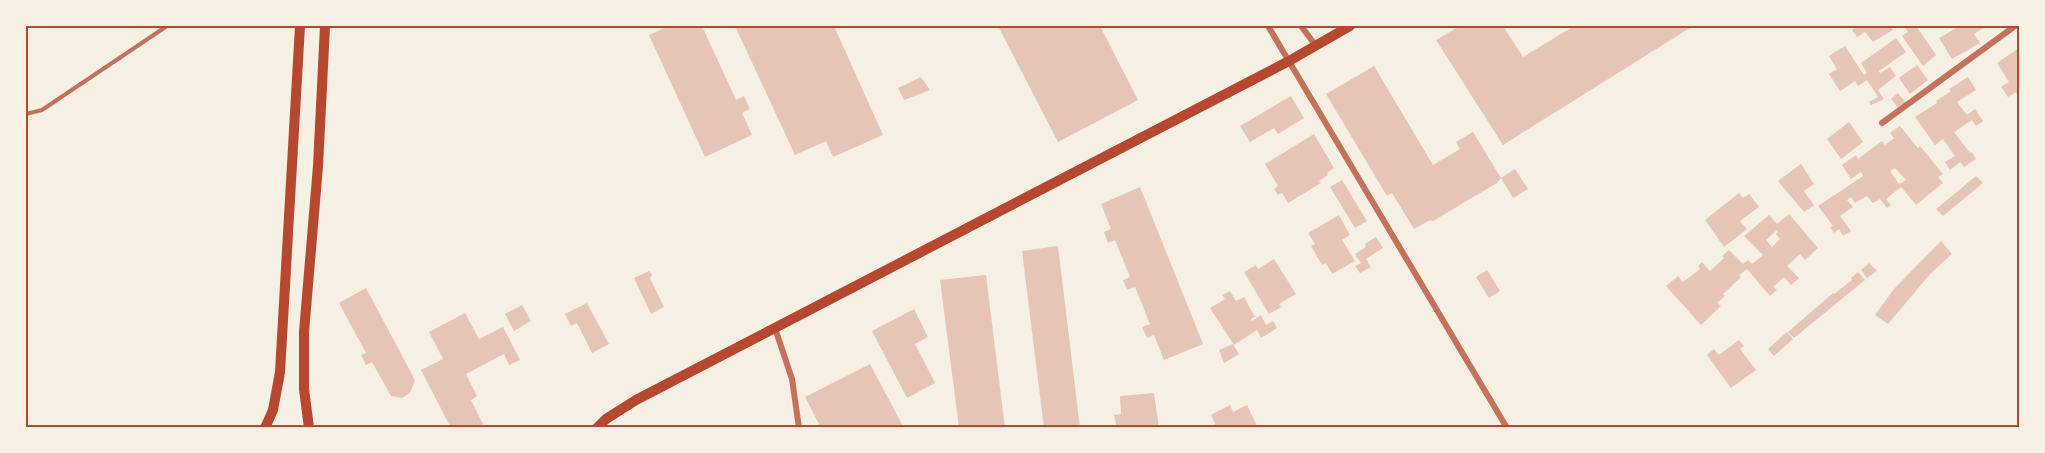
<svg xmlns="http://www.w3.org/2000/svg" width="2045" height="453" font-family="Arial,sans-serif">
	<rect width="100%" height="100%" fill="#f6efe4"/>
	<path fill="#e6c5b7" fill-rule="evenodd" d="M669 26H702L736 100 744 96 750 109 742 113 752 135 705 157 649 35Z
		M735 26H834L883 135 833 157 826 141 795 155Z
		M1004 26H1100L1138 100 1058 142 999 28Z
		M1460 26H1503L1523 57 1574 26H1693L1503 145 1436 40Z
		M1857 26H1890L1893 30 1873 42 1865 32 1857 37 1852 30Z
		M1904 26H1916L1936 55 1923 66 1902 36 1908 32Z
		M1960 26H1987L1974 34 1980 43 1952 59 1939 38Z
		M1896 38 1906 52 1879 71 1880 73 1890 67 1896 76 1878 90 1884 99 1871 105 1869 102 1878 97 1867 80 1858 86 1855 81 1840 91 1829 74 1837 69 1829 56 1845 46 1864 75 1867 73 1861 63Z
		M2017 49 2019 53V97L2016 92 2008 97 2001 87 2009 82 1997 63Z
		M1917 65 1928 80 1910 94 1899 78Z
		M1374 66 1433 165 1460 149 1456 142 1473 132 1501 178 1497 183 1433 221 1430 220 1414 229 1392 193 1387 196 1326 94Z
		M921 77 930 90 904 100 898 88Z
		M1968 77 1976 90 1957 102 1967 115 1975 109 1983 121 1976 126 1972 120 1954 132 1970 153 1972 152 1976 159 1964 167 1960 162 1950 170 1945 162 1955 156 1943 139 1935 145 1915 117 1937 103 1936 101 1951 91 1949 89Z
		M1898 93 1906 103 1899 109 1891 99Z
		M1291 96 1304 118 1278 134 1274 128 1250 142 1240 126Z
		M1849 122 1863 142 1841 159 1827 139Z
		M1900 126 1918 148 1920 146 1943 174 1938 177 1943 183 1916 205 1901 187 1886 199 1891 205 1887 208 1880 199 1873 203 1867 196 1855 203 1851 197 1847 200 1853 207 1840 216 1851 231 1843 236 1839 229 1834 233 1830 227 1833 226 1818 206 1863 176 1861 172 1851 179 1842 165 1856 155 1858 159 1882 141 1885 145 1894 138 1890 133ZM1895 168 1906 180 1899 184 1890 171Z
		M1314 134 1334 168 1327 173 1328 175 1319 181 1321 183 1288 203 1282 193 1278 195 1274 189 1278 186 1265 164Z
		M1801 164 1814 184 1804 191 1814 205 1804 212 1778 181Z
		M1515 169 1528 189 1513 198 1501 178Z
		M1976 176 1983 183 1943 216 1936 209Z
		M1342 180 1367 221 1355 228 1330 187Z
		M1140 187 1203 344 1164 360 1154 335 1147 338 1142 327 1150 324 1135 287 1127 290 1123 280 1130 277 1115 240 1108 243 1104 232 1111 229 1101 204Z
		M1739 193 1743 198 1749 194 1759 207 1740 221 1747 229 1724 247 1705 220Z
		M1789 214 1818 248 1805 260 1800 254 1787 266 1799 278 1791 285 1784 277 1773 287 1777 290 1770 296 1747 269 1739 275 1741 277 1723 294 1725 296 1717 303 1721 306 1701 325 1666 286 1678 276 1683 282 1700 269 1698 266 1702 262 1710 271 1724 258 1722 256 1729 250 1743 264 1748 260 1752 264 1763 255 1744 236 1769 215 1777 224ZM1777 230 1778 232 1776 234 1780 239 1772 247 1766 240Z
		M1339 215 1350 235 1342 240 1355 261 1332 274 1326 263 1322 265 1311 246 1315 244 1308 233Z
		M1376 237 1383 248 1366 259 1371 267 1360 273 1355 266 1361 263 1355 254 1366 247 1365 244Z
		M1941 241 1952 254 1930 274 1888 324 1875 315 1894 289Z
		M1058 246 1080 428H1044L1022 251Z
		M1274 259 1296 294 1279 304 1281 307 1269 314 1244 272 1256 265 1258 269Z
		M1869 263 1877 271 1867 278 1861 270Z
		M1487 270 1500 291 1489 298 1476 277Z
		M649 271 652 275 650 278 664 307 651 314 634 278Z
		M1858 272 1865 280 1794 338 1788 332 1833 293 1834 294 1852 280 1851 278Z
		M986 275 1005 428H959L940 280Z
		M366 288 415 380 410 393 402 398 391 396 372 362 366 365 361 355 366 353 339 303Z
		M1230 291 1236 301 1244 297 1255 317 1251 319 1252 321 1261 315 1266 325 1273 321 1277 328 1261 338 1257 330 1234 345 1210 308 1225 299 1222 295Z
		M587 303 609 344 592 353 577 323 571 326 565 314Z
		M522 305 531 321 514 331 505 314Z
		M914 309 928 337 915 344 935 383 907 398 872 331Z
		M465 313 479 339 503 327 520 360 509 365 504 354 466 374 477 396 471 400 485 428H451L421 370 443 359 429 332Z
		M1787 332 1793 339 1774 356 1768 349Z
		M1739 340 1744 346 1740 349 1756 370 1731 388 1707 355 1714 349 1719 355Z
		M1233 344 1239 354 1224 363 1219 350Z
		M870 364 904 428H821L805 397Z
		M1154 393 1159 428H1117L1114 415 1121 414 1120 396Z
		M1230 405 1233 412 1247 405 1258 428H1217L1211 415Z"/>
	<g fill="none" stroke-linecap="round" stroke-linejoin="round">
		<path stroke="#c5725c" stroke-width="4" d="M26 114 42 110 167 26"/>
		<path stroke="#c5725c" stroke-width="6" d="M1268 26 1507 428
			M1301 26 1316 46
			M1882 123 2015 26
			M775 328 792 379 799 428"/>
		<path stroke="#b5482f" stroke-width="10" d="M265 428 273 410 280 372 300 26
			M309 428 304 389V332L318 166 325 26
			M597 428 606 419 636 400 1289 61 1350 26"/>
	</g>
	<rect width="2045" height="453" fill="none" stroke="#f6efe4" stroke-width="54"/>
	<rect x="27" y="27" width="1991" height="399" fill="none" stroke="#b5482f" stroke-width="2"/>
</svg>
